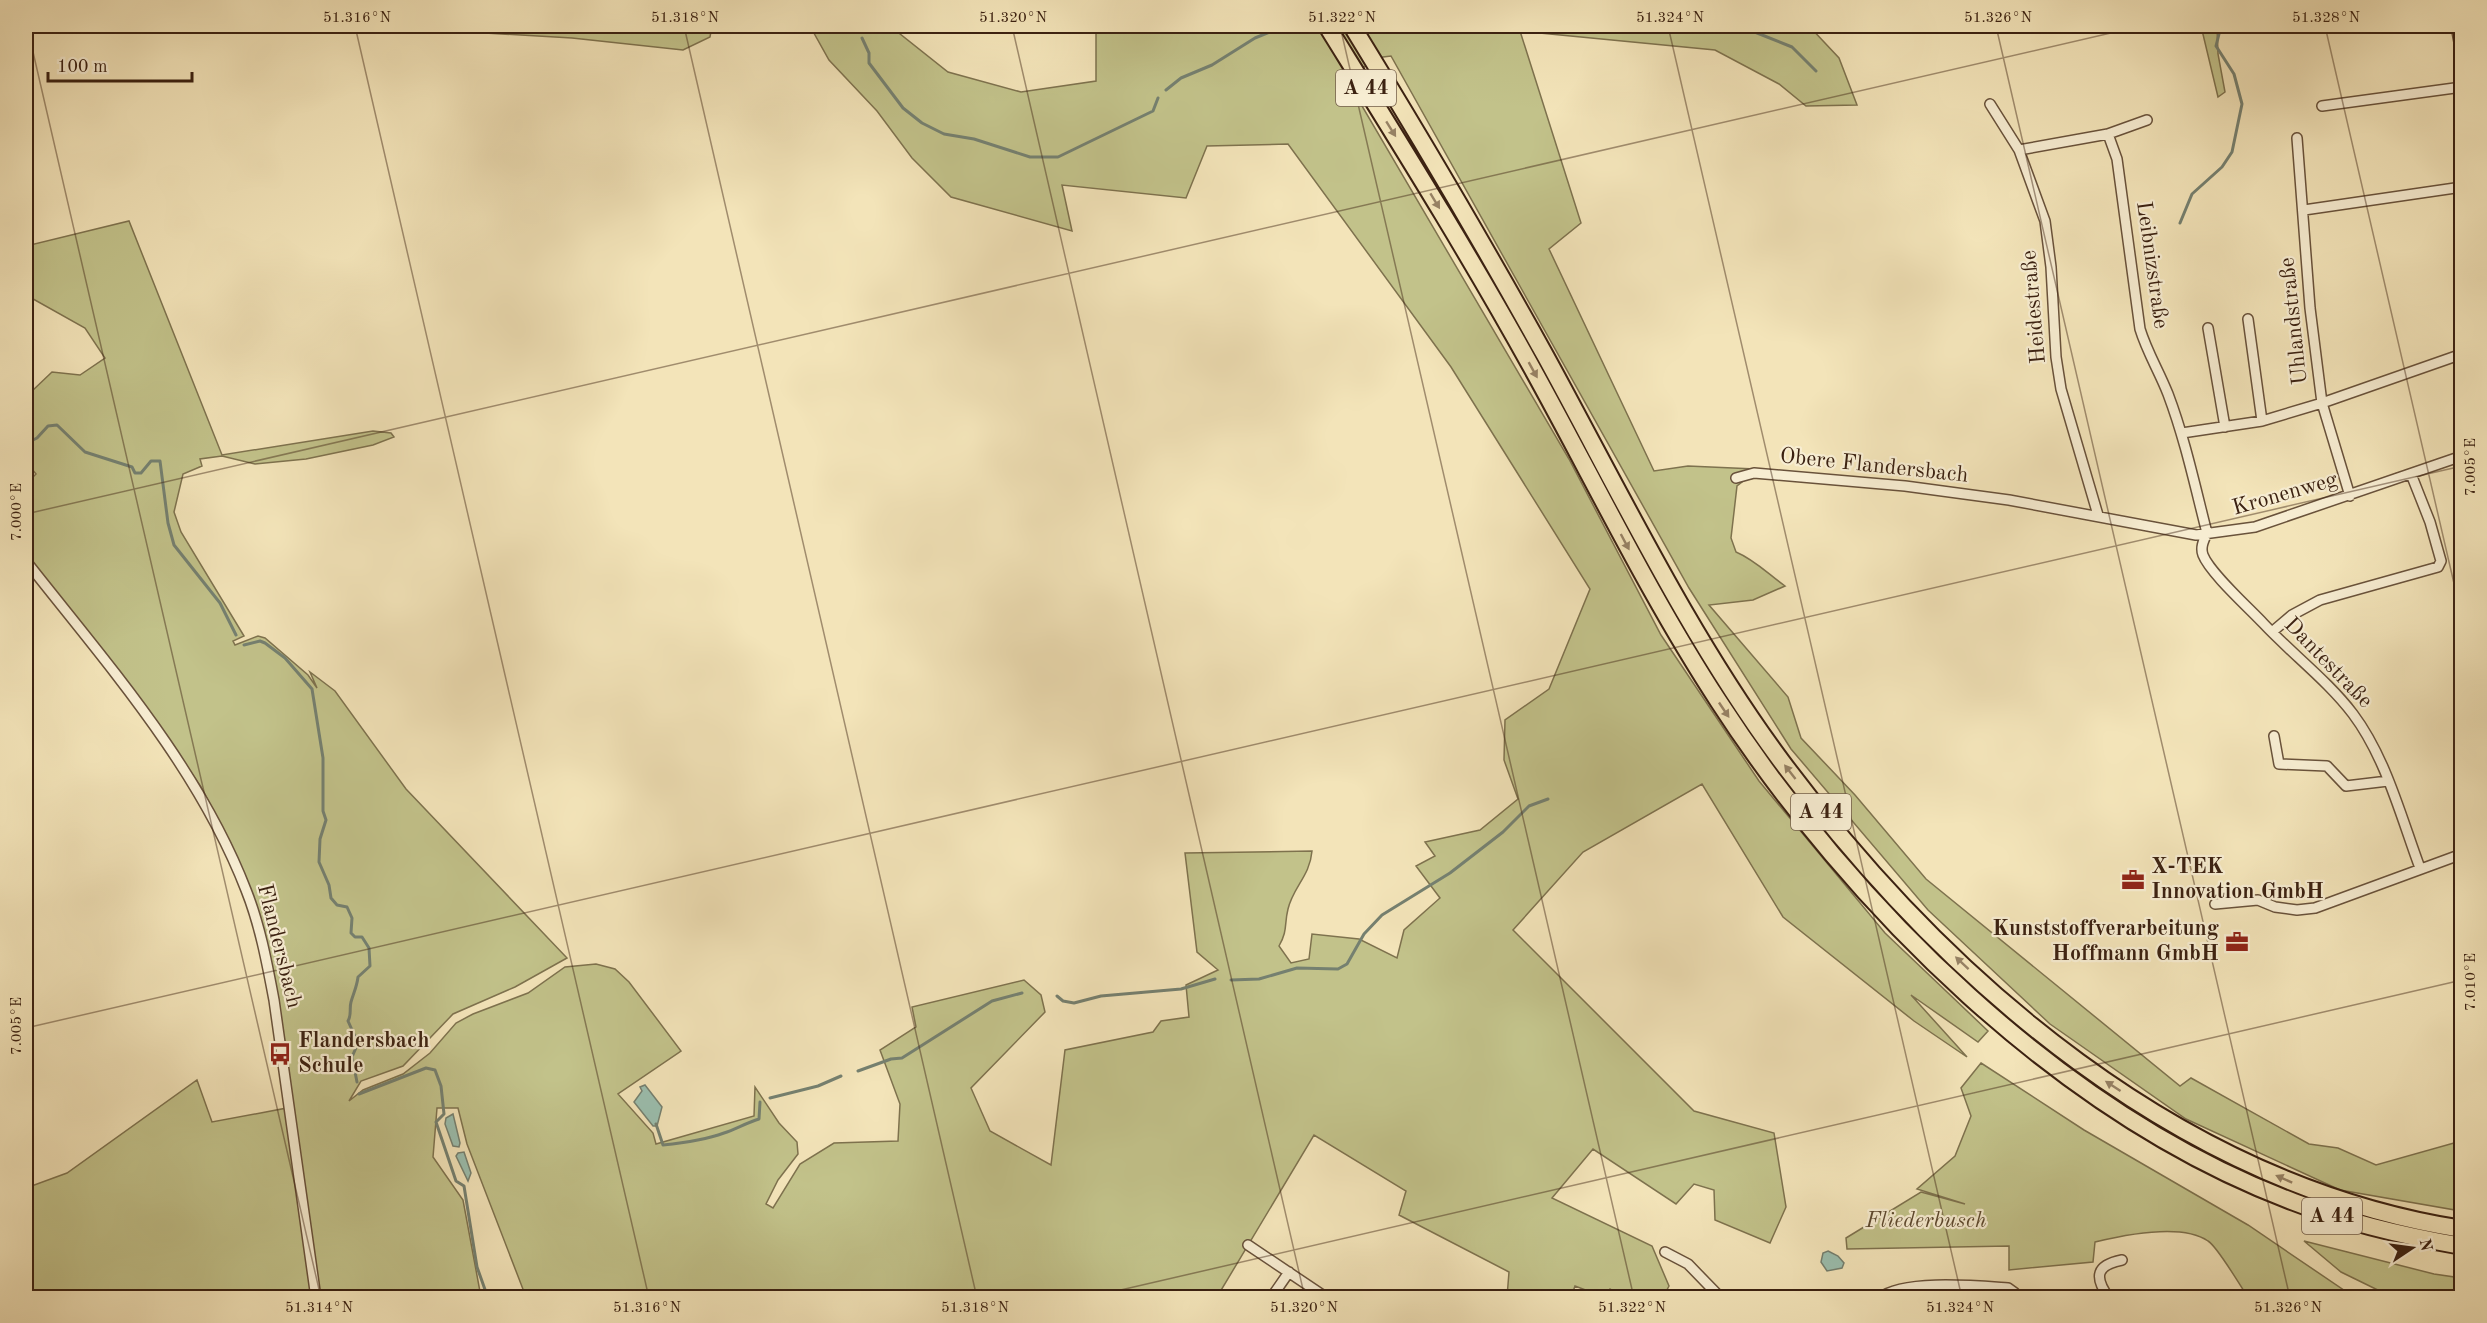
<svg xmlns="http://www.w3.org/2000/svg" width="2487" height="1323" font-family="'Old Standard TT',serif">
	<rect width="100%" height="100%" fill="#f3e4b9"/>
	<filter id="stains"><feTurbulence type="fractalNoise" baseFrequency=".00333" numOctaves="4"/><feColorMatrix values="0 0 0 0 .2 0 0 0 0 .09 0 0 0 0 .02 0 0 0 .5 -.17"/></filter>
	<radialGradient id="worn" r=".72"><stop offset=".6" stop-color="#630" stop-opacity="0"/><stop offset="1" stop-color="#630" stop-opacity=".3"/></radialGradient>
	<path fill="#c2c28a" stroke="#7e724e" stroke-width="1.5" d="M481 26H712L710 37 683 50 572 38 485 33Z
		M810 26H890L948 72 1021 92 1096 81V26H1809L1839 58 1857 105 1806 106 1779 84 1715 50 1520 31 1581 223 1549 249 1654 471 1688 466 1755 469 1756 478 1746 479 1737 486 1731 538 1736 552C1755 560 1768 574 1785 586L1753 600 1709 605 1788 697 1801 738 1855 795 1926 879 2180 1086 2191 1078 2309 1144 2338 1148 2376 1165 2461 1141V1211L2340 1190 2186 1119 2050 1024 1928 910 1791 749 1689 588 1391 56 1383 57 1345 77 1569 459 1661 635 1759 781 1885 933 1988 1031 1978 1042 1911 995 1967 1057 1914 1021 1783 917 1702 784 1583 852 1513 930 1694 1111 1774 1133 1786 1207 1770 1243 1715 1220 1714 1190 1694 1184 1676 1204 1593 1149 1552 1198 1652 1246 1669 1286 1663 1297H1623L1610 1289 1604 1297 1575 1286 1571 1297H1507L1509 1272 1399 1215 1406 1191 1314 1135 1217 1297H526L467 1144 458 1108H437L433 1157 463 1200 481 1297H320L278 996 221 826 201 787 150 713 26 555V484L36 474 26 462V387L31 392 52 372 80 375 105 358 85 328 26 295V246L129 221 222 455 373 431 391 433 394 437 373 445 306 459 255 464 222 456 200 459 202 466 183 474 174 512 181 532 244 636 233 641 235 645 258 636 265 638 308 675 317 688 310 672 335 691 406 789 567 958 515 987 453 1014 403 1066 361 1081 349 1101 363 1090 403 1074 430 1053 456 1023 473 1014 528 993 565 967 596 964 615 969 629 982 681 1051 618 1094 653 1133 656 1144 754 1116 755 1087 779 1123 797 1142 798 1154 778 1180 766 1204 773 1208 800 1164 834 1143 898 1141 900 1104 880 1050 916 1027 912 1007 1024 980 1041 995 1045 1012 971 1088 990 1131 1051 1165 1065 1050 1153 1032 1161 1021 1189 1017 1186 985 1218 970 1197 952 1185 853 1312 851C1310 876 1293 887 1288 909 1284 925 1288 930 1279 946L1291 963 1309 959 1312 934 1359 939 1397 958 1404 930 1440 898 1416 866 1435 856 1425 842 1480 830 1518 799 1504 760 1505 720 1549 689 1590 589 1451 367 1288 144 1207 146 1186 198 1062 185 1072 231 951 197 912 158 877 111 829 60Z
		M2201 26H2217L2218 54 2225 92 2218 97Z
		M1981 1063 2084 1130 2248 1225 2354 1297H2248C2240 1286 2218 1247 2208 1241 2182 1223 2124 1235 2095 1242L2093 1262 2009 1270V1246L1847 1249 1846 1238 1921 1192 1965 1204 1917 1189 1955 1156 1971 1116 1961 1088Z
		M197 1080 212 1122 287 1108 312 1297 26 1298V1188L67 1173Z
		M2304 1241 2434 1274 2461 1278V1297H2392L2341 1272Z"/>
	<path fill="#9bbfaf" stroke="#758070" stroke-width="1.5" d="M645 1085 662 1107 657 1126H653L634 1102 642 1091 640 1087Z
		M453 1114 460 1143 459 1147 453 1146 445 1124 446 1118Z
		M464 1152 471 1173 468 1181 456 1156 458 1153Z
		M1828 1251 1838 1256 1844 1263 1842 1268 1827 1271 1821 1262 1823 1253Z"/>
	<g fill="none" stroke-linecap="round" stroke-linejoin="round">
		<path stroke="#758070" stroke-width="3" d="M1492 26H1498
			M1745 26 1747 29 1792 47 1816 71
			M862 38 869 53V63L903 108 922 123 944 134 974 139 1030 157H1058L1153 111 1158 98
			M1166 90 1181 78 1212 65 1255 38 1275 30 1297 26
			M2180 223 2192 194 2222 167 2232 152 2242 104 2234 74 2216 46 2219 34 2212 26
			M26 438 31 441 37 438 48 426 57 425 85 452 132 467 135 473H141L151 461H160L168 523 174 545 220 603 236 635
			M244 645 260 641 265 643 285 658 312 689 323 758V811L326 820 320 839 319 862 329 885 331 898 337 905 347 907 352 918 351 933 355 937H362L369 948 370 966 358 977C357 986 354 992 351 1002 349 1009 352 1014 348 1021L358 1043 352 1057 357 1082
			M1231 980 1259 979 1297 968 1338 969 1347 964 1364 934 1382 915 1450 873 1503 832 1529 806 1548 799
			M1057 996 1063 1001 1074 1003 1101 996 1181 989 1215 979
			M858 1071 891 1059 902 1058 992 1001 1022 993
			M359 1094 426 1068 435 1070 441 1086 444 1114 436 1122 456 1181 464 1186 477 1267 488 1298
			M770 1098 818 1086 841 1076
			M656 1124 663 1145C683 1143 705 1140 724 1133 736 1129 746 1123 759 1119L760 1102"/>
		<g stroke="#69523b" stroke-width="12">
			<path id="minor" d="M2456 26 2462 58
				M1990 104 2019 150 2045 221 2051 267 2056 357 2061 389 2098 515
				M2322 106 2462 87
				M2108 134 2147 120
				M2297 138 2310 308 2322 403 2350 496
				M2019 150 2108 134 2117 159 2140 329C2147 352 2159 371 2168 394 2185 439 2195 486 2207 533 2204 540 2200 547 2203 555 2210 573 2249 608 2263 623 2292 654 2328 681 2353 714 2386 758 2401 817 2420 868
				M2304 210 2462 187
				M2248 319 2262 421
				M2208 328 2225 427
				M2182 433 2262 421 2322 403 2462 354
				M1736 478 1754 473 1905 486 2009 500 2196 535 2255 527 2462 456
				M26 561C107 664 198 766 246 890 260 925 267 963 274 1000L316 1298
				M2272 632 2292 615 2320 600 2438 567 2441 561 2430 522 2411 474
				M2274 736 2279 764 2327 766 2346 786 2388 781
				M2215 904 2258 900 2275 907 2297 910 2315 908 2462 854
				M1248 1245 1327 1298
				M1665 1252 1688 1264 1721 1298
				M1271 1298 1289 1272
				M1880 1298C1903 1279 1978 1286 2008 1288L2015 1293V1298
				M2109 1298C2093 1276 2097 1265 2122 1260"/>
		</g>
		<g stroke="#3b2111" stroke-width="20">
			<path id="motorway" d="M1327 26C1397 139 1468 252 1532 368 1594 480 1649 595 1719 702 1852 907 2062 1115 2294 1202 2348 1223 2404 1236 2462 1246
				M1352 26C1419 135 1484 245 1546 357 1621 494 1689 637 1782 762 1947 983 2181 1185 2462 1229"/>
		</g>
		<use href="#minor" stroke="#f7edd2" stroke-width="9"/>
		<use href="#motorway" stroke="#f3e4b9" stroke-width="16"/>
	</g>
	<defs><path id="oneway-solid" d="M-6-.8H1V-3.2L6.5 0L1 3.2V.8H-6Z" transform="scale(1.5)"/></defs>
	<g fill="#978265">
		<use href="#oneway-solid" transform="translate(1391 129) rotate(58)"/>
		<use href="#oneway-solid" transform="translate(1435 201) rotate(59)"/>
		<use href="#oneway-solid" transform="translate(1533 370) rotate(61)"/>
		<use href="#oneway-solid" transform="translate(1625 542) rotate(62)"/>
		<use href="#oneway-solid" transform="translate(1724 710) rotate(56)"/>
		<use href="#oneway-solid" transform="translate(1790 772) rotate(-128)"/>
		<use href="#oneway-solid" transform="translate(1962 963) rotate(-137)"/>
		<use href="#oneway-solid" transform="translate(2113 1086) rotate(-147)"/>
		<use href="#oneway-solid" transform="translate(2284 1179) rotate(-156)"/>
	</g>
	<path fill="none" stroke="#3b2111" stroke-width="1.5" stroke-opacity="0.45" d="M27 26 321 1298M355 26 649 1298M684 26 977 1298M1012 26 1305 1298M1340 26 1634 1298M1668 26 1962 1298M1996 26 2290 1298M2325 26 2462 618M26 514 2141 26M26 1028 2462 466M1086 1298 2462 980"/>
	<defs>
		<g id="office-bare" transform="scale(1.8)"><path d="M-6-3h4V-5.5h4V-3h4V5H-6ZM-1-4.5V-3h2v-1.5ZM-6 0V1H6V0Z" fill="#8f2418" stroke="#f7edd2" stroke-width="2.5" paint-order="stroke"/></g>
		<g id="bus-bare" transform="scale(1.8)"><path d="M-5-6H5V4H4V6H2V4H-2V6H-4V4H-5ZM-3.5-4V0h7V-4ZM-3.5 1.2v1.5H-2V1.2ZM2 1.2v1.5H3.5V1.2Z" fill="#8f2418" stroke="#f7edd2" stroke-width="2.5" paint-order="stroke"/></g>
	</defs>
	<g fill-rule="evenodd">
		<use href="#office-bare" x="2133" y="880"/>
		<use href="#office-bare" x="2237" y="942"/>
		<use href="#bus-bare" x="280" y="1054"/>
	</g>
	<g text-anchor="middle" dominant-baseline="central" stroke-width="4.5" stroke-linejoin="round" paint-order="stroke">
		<g fill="#f7edd2" stroke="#735e4b" stroke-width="1.5">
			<rect x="1336" y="70" width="60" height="36" rx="4.5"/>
			<rect x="1791" y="794" width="60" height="36" rx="4.5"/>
			<rect x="2302" y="1198" width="60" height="36" rx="4.5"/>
		</g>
		<g font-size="21" font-weight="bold" fill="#3b2111">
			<text x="1366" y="88">A 44</text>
			<text x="1821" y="812">A 44</text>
			<text x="2332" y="1216">A 44</text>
		</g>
		<g font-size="22" fill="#3b2111" stroke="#f7edd2">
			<text transform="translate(2152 265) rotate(82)">Leibnizstraße</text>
			<text transform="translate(2034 307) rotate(-95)">Heidestraße</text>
			<text transform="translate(2294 321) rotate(-96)">Uhlandstraße</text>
			<text transform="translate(1874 466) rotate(6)">Obere Flandersbach</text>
			<text transform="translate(2285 494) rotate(-16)">Kronenweg</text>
			<text transform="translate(2328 663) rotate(46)">Dantestraße</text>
			<text transform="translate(279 946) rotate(76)">Flandersbach</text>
		</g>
		<g font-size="22" font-weight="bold" fill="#3b2111" stroke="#f7edd2" text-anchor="start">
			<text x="2151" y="867">X-TEK<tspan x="2151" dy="25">Innovation GmbH</tspan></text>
			<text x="2219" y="929" text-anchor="end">Kunststoffverarbeitung<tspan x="2219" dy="25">Hoffmann GmbH</tspan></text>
			<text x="298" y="1041">Flandersbach<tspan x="298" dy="25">Schule</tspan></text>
		</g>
		<g font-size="22" font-style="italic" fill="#5d492f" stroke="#f7edd2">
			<text x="1926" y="1221">Fliederbusch</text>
		</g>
	</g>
	<rect width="2487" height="1323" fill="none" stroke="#f3e4b9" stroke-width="66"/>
	<g transform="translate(2412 1248) rotate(77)" stroke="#f7edd2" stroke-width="4.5" paint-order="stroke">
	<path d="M0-4.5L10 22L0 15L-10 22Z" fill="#3b2111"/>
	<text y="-9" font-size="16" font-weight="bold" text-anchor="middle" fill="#3b2111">N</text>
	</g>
	<path d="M48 72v9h144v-9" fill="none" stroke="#3b2111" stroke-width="3"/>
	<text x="57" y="72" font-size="18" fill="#3b2111" stroke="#f7edd2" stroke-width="4.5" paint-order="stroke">100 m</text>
	<rect x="33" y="33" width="2421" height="1257" fill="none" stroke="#3b2111" stroke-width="2"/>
	<g font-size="15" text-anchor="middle" fill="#3b2111">
		<text x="357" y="22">51.316°N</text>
		<text x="685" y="22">51.318°N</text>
		<text x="1013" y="22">51.320°N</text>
		<text x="1342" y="22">51.322°N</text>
		<text x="1670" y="22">51.324°N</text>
		<text x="1998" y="22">51.326°N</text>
		<text x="2326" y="22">51.328°N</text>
		<text transform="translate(2470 467) rotate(-90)" y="5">7.005°E</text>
		<text transform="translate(16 512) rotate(-90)" y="5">7.000°E</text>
		<text transform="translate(2470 982) rotate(-90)" y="5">7.010°E</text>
		<text transform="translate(16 1026) rotate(-90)" y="5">7.005°E</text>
		<text x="319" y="1312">51.314°N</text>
		<text x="647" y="1312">51.316°N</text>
		<text x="975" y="1312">51.318°N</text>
		<text x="1304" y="1312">51.320°N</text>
		<text x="1632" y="1312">51.322°N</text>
		<text x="1960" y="1312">51.324°N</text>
		<text x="2288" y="1312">51.326°N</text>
	</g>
	<rect width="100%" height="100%" filter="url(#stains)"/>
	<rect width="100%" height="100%" fill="url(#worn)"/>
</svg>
